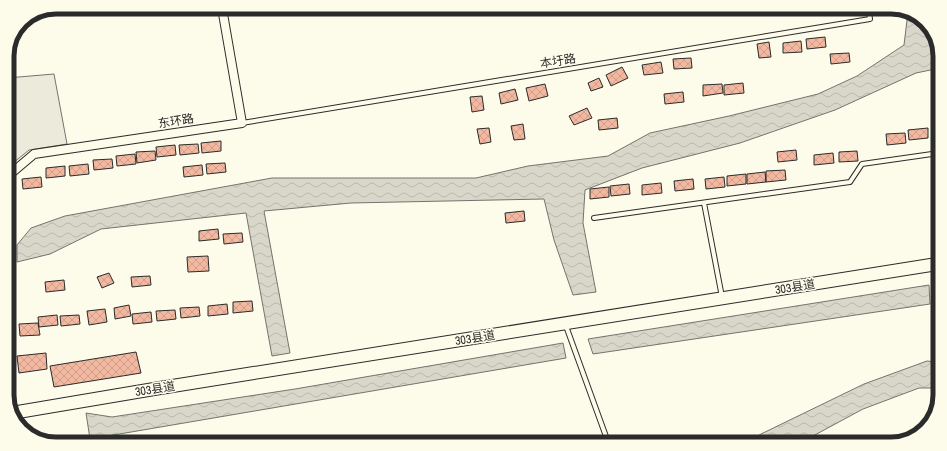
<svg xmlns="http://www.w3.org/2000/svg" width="947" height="451" font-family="'Archivo Narrow','Noto Sans SC',sans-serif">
	<defs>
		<pattern id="water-waves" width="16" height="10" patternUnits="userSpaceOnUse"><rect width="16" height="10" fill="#d8d7c9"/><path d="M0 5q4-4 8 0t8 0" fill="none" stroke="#bab9ad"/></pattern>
		<pattern id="building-cross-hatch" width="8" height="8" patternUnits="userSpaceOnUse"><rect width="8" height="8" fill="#f2b8a0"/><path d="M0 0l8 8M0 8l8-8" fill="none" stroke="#d09e8a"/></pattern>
	</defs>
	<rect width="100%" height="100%" fill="#fdfbea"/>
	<path fill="#ecebdb" stroke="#74746e" d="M54 74 67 144 29 150 7 168V78Z"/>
	<path fill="url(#water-waves)" stroke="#74746e" d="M908 12H912L932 29 940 53V68L916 73 835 110 740 143 642 168 585 190 583 223 596 292 573 295 554 240 544 199 351 203 264 211 290 353 272 356 246 213 101 229 50 254 17 262V245L31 228 65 216 272 178H476L528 166 608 156 650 133 729 116 818 94 857 76 904 45Z
		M929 285 930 304 593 354 588 339Z
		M563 343 566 358 90 439 86 413 112 417 295 389Z
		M927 361 936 362 935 388H919L863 409 800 443H747L761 434 864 384Z"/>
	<path fill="url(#building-cross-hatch)" stroke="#2b2b2b" d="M825 37 826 47 807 49 806 39Z
		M801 41 802 52 783 53V43Z
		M769 42 771 57 759 58 757 44Z
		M849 53 850 62 831 64 830 54Z
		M691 58 692 68 674 69 673 59Z
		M661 62 663 73 644 75 642 65Z
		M622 67 628 78 611 86 606 75Z
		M599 78 603 87 591 91 588 83Z
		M743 83 744 93 724 95V85Z
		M545 84 548 96 529 101 526 88Z
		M722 84 723 93 703 96V85Z
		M515 89 518 100 501 104 499 93Z
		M683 92 684 102 665 104 664 94Z
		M482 96 484 110 472 112 470 97Z
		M587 108 592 118 574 125 569 116Z
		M617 118 618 128 599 130 598 120Z
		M523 124 525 139 514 140 511 126Z
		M489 128 491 142 480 144 477 129Z
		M928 128V138L909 140 908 130Z
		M905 133 906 143 887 145 886 134Z
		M221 141V151L202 153 201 143Z
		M198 144 199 153 180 155 179 145Z
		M175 145 176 155 157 157 156 147Z
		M796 150 797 160 778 162 777 152Z
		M155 151 156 160 137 163 136 152Z
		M857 151 858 161 839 162V152Z
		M833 153 834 163 814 165V155Z
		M135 154 136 164 117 166 116 156Z
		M112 159 113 168 94 170 93 160Z
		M225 163 226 172 207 174 206 164Z
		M88 164 89 174 70 176 69 166Z
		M202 165 203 175 184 177 183 167Z
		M65 166V176L46 178V168Z
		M785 170 786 180 766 182V171Z
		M765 172 766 182 747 184V174Z
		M746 174V184L727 186V176Z
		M41 177 42 187 23 189 22 179Z
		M724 177 725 187 706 189 705 179Z
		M693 179 694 189 675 191 674 181Z
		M661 183 662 193 642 195V185Z
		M629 184 630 194 611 196 610 186Z
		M609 187V197L590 199V189Z
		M524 211 525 221 506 223 505 213Z
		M218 229 219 239 199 241V231Z
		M242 233 243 242 224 244 223 234Z
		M208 256 209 271 188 272 187 257Z
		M109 273 114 283 102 288 97 277Z
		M150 276 151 285 132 287 131 277Z
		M64 280 65 290 46 292 45 282Z
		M252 301 253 311 233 313V302Z
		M227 304 228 314 208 316V306Z
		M129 305 131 316 115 319 114 308Z
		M199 307 200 316 181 318 180 308Z
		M105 309 107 322 89 325 87 311Z
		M175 310 176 319 157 321 156 311Z
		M151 312 152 322 133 324 132 314Z
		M57 315 58 325 39 327 38 317Z
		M79 315 80 324 61 326 60 316Z
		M38 323 40 335 20 336 19 324Z
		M136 352 141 373 54 387 50 366Z
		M46 353 47 369 19 373 17 356Z"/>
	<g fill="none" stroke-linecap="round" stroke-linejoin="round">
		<g stroke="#2b2b2b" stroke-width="6">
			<path id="lane" d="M242 123 870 19 869 12
				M704 203 722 297
				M594 218 850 182 862 164 939 153
				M566 326 608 442"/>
		</g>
		<g stroke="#2b2b2b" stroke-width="10">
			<path id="street" d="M7 179 8 176 34 154 242 123 222 8"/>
		</g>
		<g stroke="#2b2b2b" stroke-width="14">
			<path id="secondary" d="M12 413 160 388 937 264"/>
		</g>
		<use href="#lane" stroke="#fdfbea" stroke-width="4"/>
		<use href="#street" stroke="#fdfbea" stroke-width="8"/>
		<use href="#secondary" stroke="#fdfbea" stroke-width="12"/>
	</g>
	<g text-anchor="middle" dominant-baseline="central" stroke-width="3" stroke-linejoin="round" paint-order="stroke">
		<g font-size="12" fill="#2b2b2b" stroke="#fdfbea">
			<text transform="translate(558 61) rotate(-9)">本圩路</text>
			<text transform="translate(176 121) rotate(-9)">东环路</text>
			<text transform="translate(795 287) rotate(-9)">303县道</text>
			<text transform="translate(475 338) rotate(-9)">303县道</text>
			<text transform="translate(155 389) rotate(-9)">303县道</text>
		</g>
	</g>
	<path d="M0 0H947V451H0ZM56 14H891A42 42 0 0 1 933 56V395A42 42 0 0 1 891 437H56A42 42 0 0 1 14 395V56A42 42 0 0 1 56 14Z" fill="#fdfbea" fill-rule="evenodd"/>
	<path fill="none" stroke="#2b2b2b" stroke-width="5" d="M56 14H891A42 42 0 0 1 933 56V395A42 42 0 0 1 891 437H56A42 42 0 0 1 14 395V56A42 42 0 0 1 56 14Z"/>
</svg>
